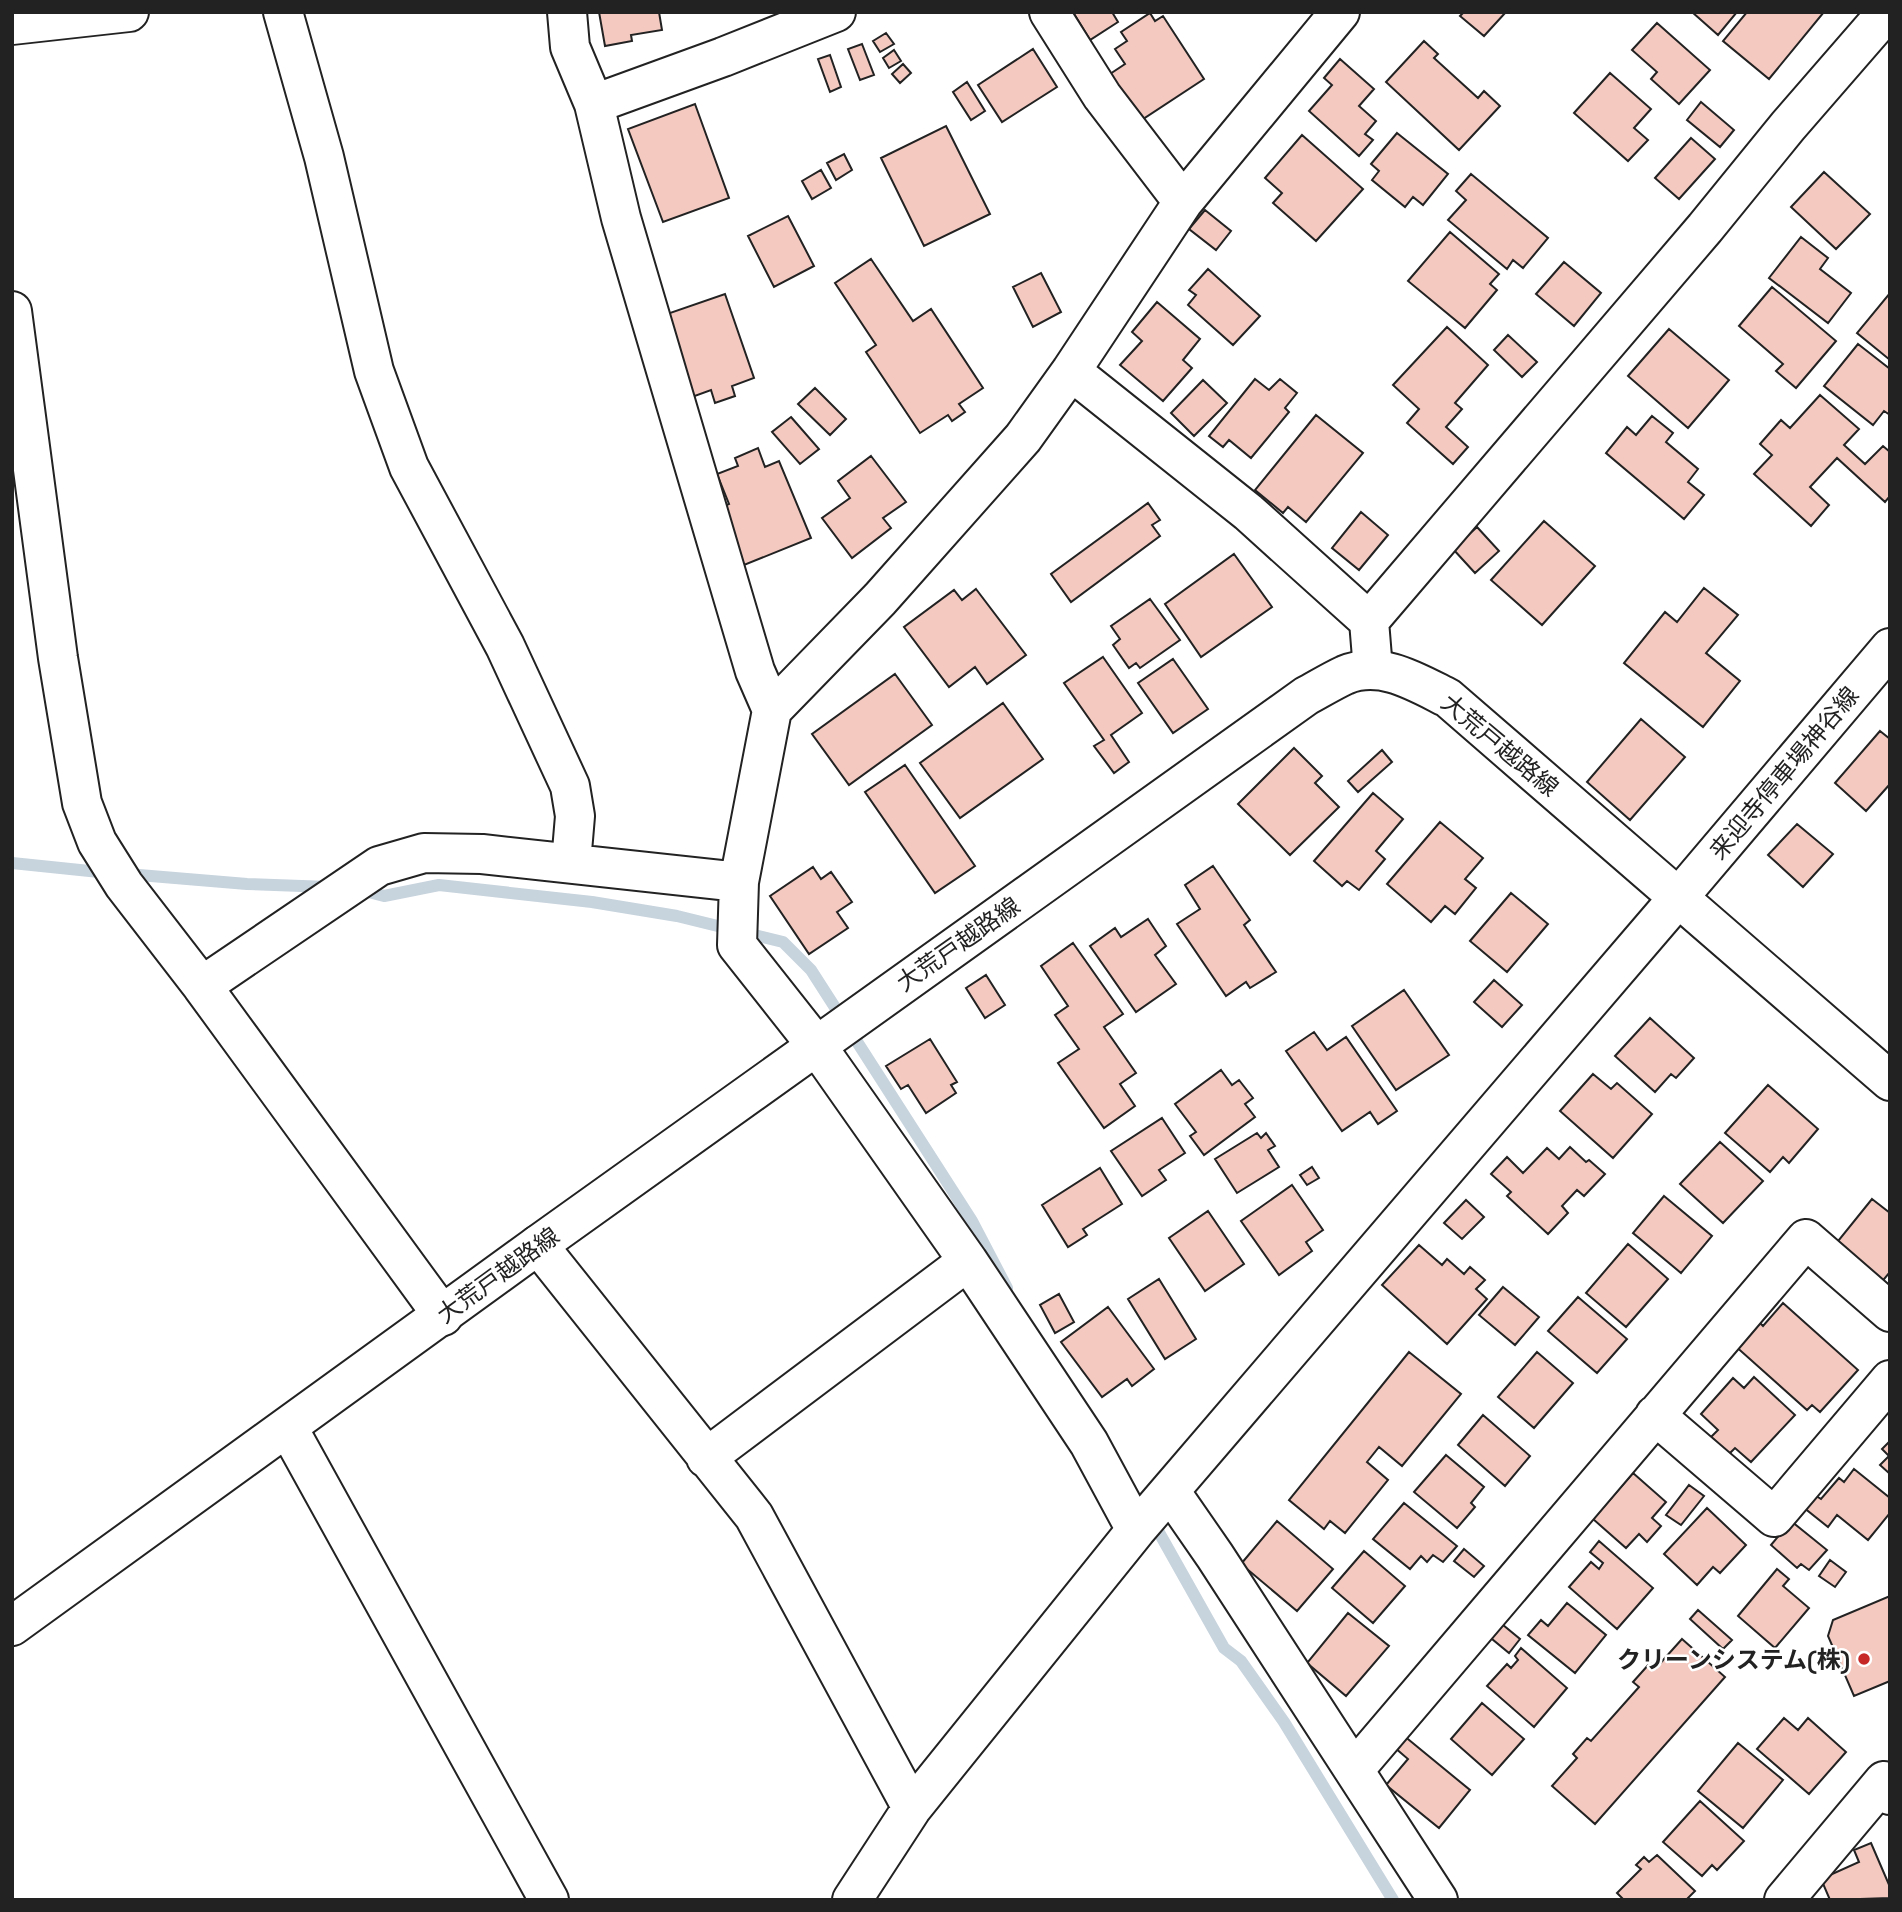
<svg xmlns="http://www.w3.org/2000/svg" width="1902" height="1912" font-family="'Space Grotesk','Noto Sans JP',sans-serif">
	<rect width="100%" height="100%" fill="#fff"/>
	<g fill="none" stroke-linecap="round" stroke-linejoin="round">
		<path stroke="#c7d3dd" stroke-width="12" d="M12 863 109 873
			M127 874 247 884 329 887
			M357 889 384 896 439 885 592 902 677 916 783 942 811 970 972 1221 1007 1288
			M1152 1520 1224 1648 1241 1661 1284 1722 1393 1900"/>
	</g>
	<path fill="#f3c9c0" stroke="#222" stroke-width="2" d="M599 12H659L662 30 631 35 632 41 605 46Z
		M1073 12H1112L1118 22 1090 40Z
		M1464 12H1506L1484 36 1460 16Z
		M1692 12H1737L1718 35Z
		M1747 12H1824L1769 79 1723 41Z
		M1150 13 1155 21 1163 16 1204 79 1140 121 1110 74 1125 64 1115 49 1127 41 1121 32Z
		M1657 23 1710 70 1679 104 1651 79 1657 72 1632 50Z
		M886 33 894 44 880 52 873 41Z
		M1424 41 1438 54 1434 58 1478 98 1484 91 1500 106 1459 150 1386 82Z
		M862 44 874 75 860 80 848 49Z
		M1033 49 1057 87 1002 122 978 85Z
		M894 50 901 61 889 68 883 58Z
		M830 55 841 87 830 92 818 59Z
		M1340 59 1374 89 1359 106 1376 121 1365 134 1373 140 1359 156 1309 111 1332 85 1324 78Z
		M903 64 911 73 900 83 892 74Z
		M1610 73 1651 109 1634 128 1648 140 1628 161 1574 113Z
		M967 82 985 111 971 120 953 92Z
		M1701 102 1734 130 1720 147 1687 120Z
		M695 104 729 198 663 222 628 129Z
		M946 126 990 214 924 246 881 158Z
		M1397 133 1448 174 1423 205 1413 197 1405 207 1372 180 1379 171 1371 164Z
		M1302 135 1363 189 1316 241 1273 203 1282 193 1265 178Z
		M1691 138 1715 159 1679 199 1655 178Z
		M844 154 852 170 836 180 827 163Z
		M821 170 831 188 812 199 802 181Z
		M1824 172 1870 214 1836 249 1791 207Z
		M1471 174 1548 238 1523 268 1513 260 1507 269 1448 220 1466 200 1456 191Z
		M1205 210 1231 231 1216 250 1189 229Z
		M788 216 814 266 774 287 748 236Z
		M1450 232 1499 274 1490 284 1497 290 1465 328 1408 281Z
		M1801 237 1828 258 1820 269 1851 293 1828 323 1769 278Z
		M871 259 913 321 931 309 983 388 959 404 965 412 952 421 948 415 920 433 866 352 876 345 835 283Z
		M1564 262 1601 293 1574 326 1536 294Z
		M1208 269 1260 316 1233 345 1188 305 1196 295 1189 290Z
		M1041 273 1061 312 1033 327 1013 287Z
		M1772 287 1836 341 1796 388 1776 371 1783 364 1739 326Z
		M1890 293V360L1857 333Z
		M725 294 754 378 732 386 735 396 715 403 711 390 692 397 664 315Z
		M1157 302 1200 339 1183 360 1192 368 1163 401 1120 365 1142 341 1132 332Z
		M1447 327 1488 365 1455 403 1462 409 1446 427 1468 447 1453 464 1407 423 1419 409 1393 385Z
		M1669 329 1729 380 1688 428 1628 376Z
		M1508 335 1537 362 1522 377 1494 350Z
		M1858 344 1890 369V415L1884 411 1873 425 1824 386Z
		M1255 379 1269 390 1280 379 1297 393 1285 408 1289 412 1251 458 1229 440 1223 447 1209 436Z
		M1203 380 1227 403 1194 436 1171 413Z
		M815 388 846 419 830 435 798 404Z
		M1820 395 1859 429 1844 445 1865 464 1883 446 1890 452V496L1885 502 1837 458 1810 487 1829 505 1811 526 1754 474 1772 455 1760 444 1781 420 1790 428Z
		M1316 415 1363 453 1306 522 1288 507 1283 513 1255 490Z
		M1652 416 1673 433 1666 442 1698 469 1688 482 1704 495 1684 519 1606 453 1627 427 1636 435Z
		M791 417 819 449 800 464 772 432Z
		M758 448 765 467 779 461 811 538 744 565 720 508 729 504 717 474 738 466 735 458Z
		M871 456 906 502 883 518 891 528 852 558 822 518 850 498 838 481Z
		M1148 503 1160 520 1152 525 1160 536 1071 602 1051 574Z
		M1361 512 1388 535 1359 570 1332 548Z
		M1544 521 1595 566 1542 625 1491 580Z
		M1477 527 1499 551 1475 573 1453 549Z
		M1234 554 1272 607 1201 657 1165 604Z
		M1704 588 1738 615 1706 653 1740 681 1703 727 1624 663 1665 612 1677 622Z
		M976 589 1026 655 987 684 975 667 949 687 904 627 954 590 962 600Z
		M1150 599 1180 640 1140 668 1136 663 1129 668 1113 645 1120 639 1111 626Z
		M1103 657 1142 713 1111 735 1129 762 1114 773 1094 746 1104 740 1064 683Z
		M1173 659 1208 709 1173 733 1138 683Z
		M895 674 932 725 849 785 812 734Z
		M1003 703 1043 759 960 818 920 763Z
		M1641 719 1685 757 1630 820 1587 782Z
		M1880 731 1890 739V784L1866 811 1835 783Z
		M1294 748 1322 776 1315 783 1339 807 1290 855 1238 804Z
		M1382 750 1392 762 1358 792 1348 781Z
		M905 765 975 866 935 893 865 792Z
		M1373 793 1403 819 1376 851 1385 859 1359 890 1347 881 1342 886 1314 861Z
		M1440 822 1483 858 1465 879 1476 888 1455 914 1445 906 1431 922 1387 884Z
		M1797 824 1833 854 1803 887 1768 855Z
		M1213 866 1250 920 1244 925 1276 972 1250 988 1246 982 1226 996 1177 924 1200 909 1185 885Z
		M813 867 821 879 831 872 852 902 837 912 848 928 809 954 770 896Z
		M1511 893 1548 924 1507 972 1470 941Z
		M1148 919 1166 946 1155 955 1176 984 1136 1012 1090 946 1115 928 1121 937Z
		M1073 943 1123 1014 1104 1027 1136 1073 1120 1084 1135 1106 1104 1128 1058 1063 1079 1049 1055 1015 1068 1006 1041 966Z
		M986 975 1005 1005 985 1018 966 988Z
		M1494 980 1522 1005 1502 1027 1474 1002Z
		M1404 990 1449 1055 1396 1090 1352 1026Z
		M1650 1018 1694 1058 1676 1078 1671 1074 1655 1092 1615 1056Z
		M1314 1032 1327 1050 1346 1037 1397 1111 1378 1124 1370 1112 1342 1131 1286 1051Z
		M930 1039 957 1082 951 1085 956 1093 926 1113 908 1085 901 1089 886 1066Z
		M1221 1070 1232 1085 1239 1080 1253 1098 1245 1104 1255 1117 1204 1155 1190 1136 1196 1132 1175 1104Z
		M1593 1074 1611 1089 1617 1083 1652 1114 1613 1158 1560 1111Z
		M1768 1085 1818 1129 1789 1163 1783 1157 1770 1172 1725 1133Z
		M1162 1118 1185 1153 1159 1170 1166 1180 1142 1196 1111 1151Z
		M1257 1133 1261 1138 1266 1133 1275 1146 1268 1150 1279 1167 1237 1193 1215 1159Z
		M1720 1142 1763 1181 1723 1223 1680 1184Z
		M1570 1147 1586 1162 1589 1160 1605 1174 1584 1196 1577 1190 1562 1206 1568 1213 1548 1234 1507 1196 1511 1192 1491 1174 1507 1157 1523 1173 1547 1148 1559 1159Z
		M1312 1167 1319 1178 1307 1185 1300 1175Z
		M1100 1168 1122 1204 1083 1229 1087 1235 1068 1247 1042 1205Z
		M1292 1185 1323 1230 1306 1242 1312 1251 1279 1275 1241 1221Z
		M1664 1196 1712 1236 1681 1273 1633 1233Z
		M1872 1199 1890 1213V1272L1880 1284 1834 1246Z
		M1466 1200 1484 1217 1462 1239 1444 1223Z
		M1208 1211 1244 1264 1205 1291 1169 1238Z
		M1628 1244 1668 1279 1626 1327 1586 1293Z
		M1419 1245 1442 1265 1447 1259 1464 1274 1470 1267 1485 1280 1476 1289 1487 1299 1447 1344 1382 1285Z
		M1159 1279 1196 1339 1165 1359 1128 1299Z
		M1503 1287 1539 1317 1515 1345 1479 1315Z
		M1059 1294 1074 1322 1055 1333 1040 1305Z
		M1578 1297 1627 1339 1597 1373 1548 1331Z
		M1783 1303 1858 1370 1820 1412 1812 1405 1807 1410 1733 1344 1756 1319 1763 1326Z
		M1108 1307 1154 1369 1132 1386 1127 1379 1102 1397 1061 1342Z
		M1409 1352 1461 1394 1402 1466 1379 1447 1367 1462 1388 1480 1345 1533 1330 1521 1324 1529 1289 1500Z
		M1537 1352 1573 1383 1534 1428 1498 1397Z
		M1754 1377 1795 1415 1751 1462 1735 1448 1729 1454 1711 1437 1718 1430 1701 1414 1733 1378 1744 1388Z
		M1483 1415 1530 1456 1505 1486 1458 1445Z
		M1890 1441V1474L1880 1465 1889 1456 1882 1449Z
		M1446 1455 1484 1487 1471 1503 1475 1507 1457 1528 1414 1492Z
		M1854 1469 1890 1498V1513L1868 1540 1837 1515 1828 1527 1803 1507 1813 1494 1821 1499 1839 1478 1844 1482Z
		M1633 1473 1666 1502 1652 1518 1661 1526 1647 1542 1639 1534 1626 1548 1593 1519Z
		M1689 1485 1704 1496 1681 1525 1666 1515Z
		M1404 1503 1457 1546 1443 1562 1433 1555 1427 1562 1421 1556 1410 1569 1373 1539Z
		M1707 1508 1746 1545 1720 1573 1713 1567 1697 1585 1664 1554Z
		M1277 1521 1333 1569 1297 1611 1241 1564Z
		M1791 1521 1827 1550 1809 1570 1801 1564 1797 1568 1771 1545Z
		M1599 1541 1653 1588 1617 1629 1569 1587 1591 1562 1599 1569 1603 1563 1590 1552Z
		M1464 1549 1484 1566 1474 1577 1454 1561Z
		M1364 1551 1405 1586 1373 1623 1332 1588Z
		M1830 1560 1846 1572 1835 1587 1819 1576Z
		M1777 1569 1789 1579 1783 1586 1809 1608 1775 1648 1738 1616Z
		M1890 1596V1681L1854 1696 1828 1636 1833 1620Z
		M1567 1603 1606 1635 1575 1673 1528 1635 1541 1620 1548 1626Z
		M1698 1610 1732 1640 1723 1649 1690 1619Z
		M1348 1613 1389 1646 1346 1696 1307 1663Z
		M1497 1620 1520 1639 1509 1653 1486 1634Z
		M1682 1639 1725 1677 1595 1824 1552 1786 1577 1758 1573 1754 1587 1738 1591 1741 1639 1687 1633 1682 1650 1663 1656 1668Z
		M1521 1648 1567 1688 1534 1727 1487 1686 1507 1664 1511 1668 1518 1660 1515 1656Z
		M1482 1703 1524 1739 1492 1775 1451 1739Z
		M1784 1718 1798 1730 1808 1718 1846 1752 1809 1794 1757 1749Z
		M1403 1735 1470 1790 1439 1828 1386 1785 1408 1759 1394 1747Z
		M1738 1743 1783 1780 1743 1828 1698 1791Z
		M1700 1801 1744 1841 1717 1870 1712 1865 1702 1876 1663 1842Z
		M1871 1843 1890 1887V1898L1830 1900 1821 1879 1859 1862 1854 1850Z
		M1657 1855 1695 1891 1686 1900H1624L1617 1893 1641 1869 1636 1865 1644 1857 1649 1862Z"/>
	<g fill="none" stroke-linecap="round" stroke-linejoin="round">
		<g stroke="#222" stroke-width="42">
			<path id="minor" d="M283 12 324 157 374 371 409 467 505 646 570 786 575 816 571 863
				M567 12 570 47 594 104 621 218 755 671 772 710
				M1049 12 1102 96 1183 202
				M12 25 129 12
				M594 104 723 57 836 12
				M12 311 58 658 82 803 97 842 124 885 202 986 443 1316
				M1071 371 1248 512 1369 621 1373 670
				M1369 621 1705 228 1788 126 1887 12
				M202 986 379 866 424 853 482 854 739 882
				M538 1245 754 1516 912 1808
				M1655 1415 1774 1517 1890 1380
				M288 1428 549 1900
				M706 1458 968 1261
				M1170 1491 1215 1556 1438 1900
				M1136 1530 1089 1443 968 1261 816 1045 737 945 739 882 772 710 880 599 1023 438 1071 371 1183 202 1340 12
				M1354 1770 1806 1239 1890 1312
				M852 1900 912 1808 1136 1530 1678 898
				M1784 1900 1884 1781 1890 1795"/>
		</g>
		<g stroke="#222" stroke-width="42">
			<path id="secondary" d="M1678 898 1890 648
				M12 1626 538 1245 1306 696C1319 689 1332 681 1345 675 1381 660 1416 682 1448 698L1890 1081"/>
		</g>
		<use href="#minor" stroke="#fff" stroke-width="38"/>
		<use href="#secondary" stroke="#fff" stroke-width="38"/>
	</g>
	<circle fill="#c62828" stroke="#fff" stroke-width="2.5" cx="1864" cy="1659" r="7"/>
	<g text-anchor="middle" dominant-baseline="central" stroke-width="5" stroke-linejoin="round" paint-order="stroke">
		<g font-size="24" fill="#222" stroke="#fff">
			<text transform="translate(1500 745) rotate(40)">大荒戸越路線</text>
			<text transform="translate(1784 773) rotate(-50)">来迎寺停車場神谷線</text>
			<text transform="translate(958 944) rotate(-35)">大荒戸越路線</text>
			<text transform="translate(498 1275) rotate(-36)">大荒戸越路線</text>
		</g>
		<g font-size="24" font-weight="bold" fill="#222" stroke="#fff" text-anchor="end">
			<text x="1850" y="1659">クリーンシステム(株)</text>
		</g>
	</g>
	<rect width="1902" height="1912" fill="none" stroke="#222222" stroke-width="28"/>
</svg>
